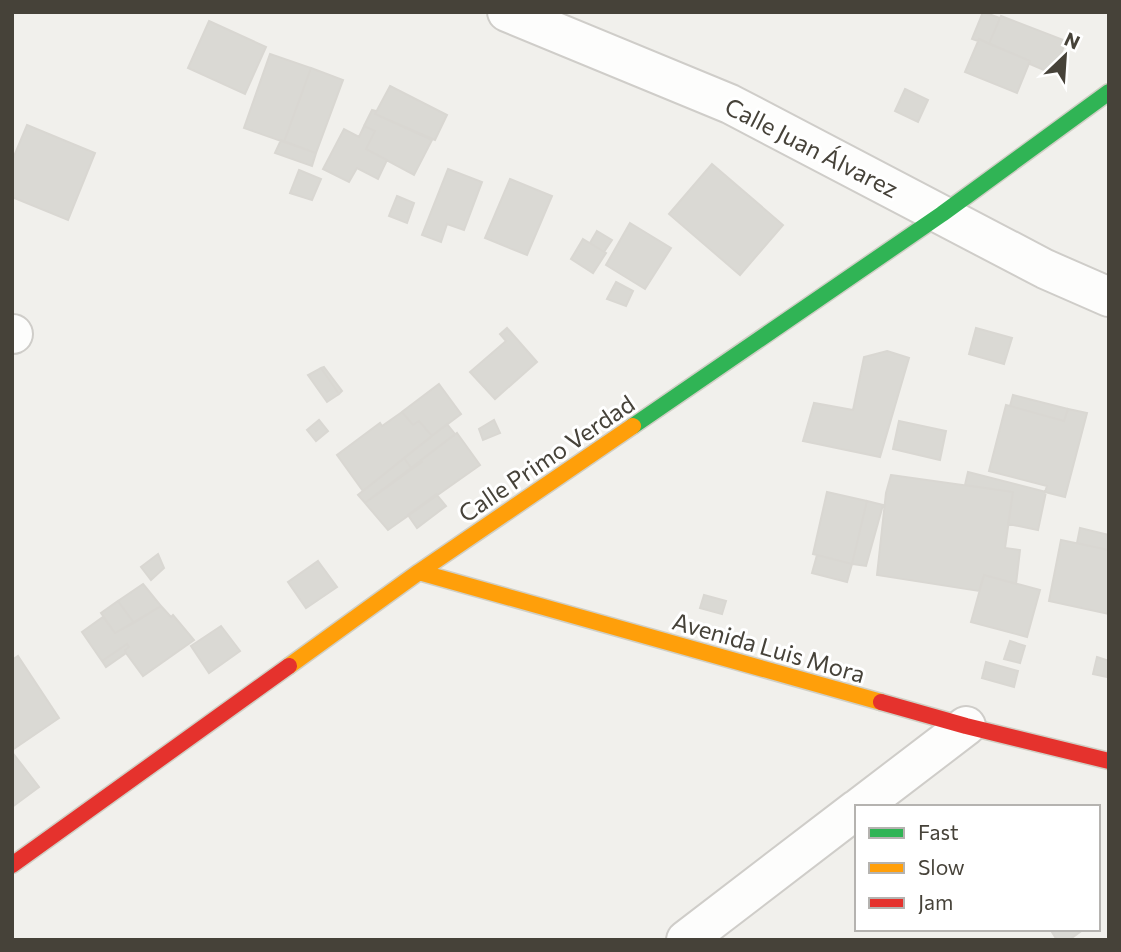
<svg xmlns="http://www.w3.org/2000/svg" width="1121" height="952" font-family="Commissioner,sans-serif">
	<rect width="100%" height="100%" fill="#f1f0ec"/>
	<path fill="#dad9d4" stroke="#d9d7d2" stroke-width="2" d="M983 12 1000 18 989 44 979 39 978 41 972 39Z
		M1001 16 1066 41 1053 74 1030 64V61L989 44Z
		M209 21 266 47 245 94 188 68Z
		M979 39 1030 61 1017 93 965 72Z
		M270 54 311 68 284 142 244 128Z
		M311 68 343 80 316 153 284 142Z
		M390 86 447 115 435 140 375 114Z
		M905 89 928 100 918 122 895 111Z
		M372 110 376 111 375 114 432 140 414 175 366 149 375 131 364 126Z
		M27 125 95 153 68 220 12 197V161Z
		M364 126 375 131 366 149 387 160 378 179 357 168 349 182 323 169 344 129 359 137Z
		M281 140 316 153 312 166 275 153Z
		M712 164 783 225 740 275 669 214Z
		M448 169 482 182 464 230 447 224 441 242 422 235Z
		M299 170 321 179 312 200 290 193Z
		M510 179 552 196 527 255 485 238Z
		M397 196 414 203 407 223 389 216Z
		M630 223 671 248 645 289 606 265Z
		M597 231 612 240 604 252 590 243Z
		M583 239 606 253 593 273 571 259Z
		M616 282 633 291 626 306 607 299Z
		M507 328 537 362 495 399 470 372 506 341 500 334Z
		M976 328 1012 338 1004 364 969 354Z
		M887 351 909 358 880 457 803 441 814 403 853 410 864 357Z
		M324 367 342 391 339 394 321 368Z
		M321 368 339 394 327 402 308 375Z
		M439 384 461 414 432 436 419 421 413 425 402 412Z
		M1013 395 1068 409 1064 421 1010 406Z
		M1006 405 1064 421 1068 409 1087 413 1065 497 1045 492 1047 486 989 471Z
		M402 412 413 425 419 421 432 436 363 491 337 455 380 423 382 426Z
		M319 420 328 431 316 441 307 430Z
		M494 420 500 433 483 440 479 429Z
		M899 421 946 431 940 460 893 449Z
		M447 424 455 434 421 460 422 462 412 469 404 458Z
		M457 433 480 465 388 530 365 503Z
		M404 458 412 469 365 503 358 495Z
		M968 472 1046 492 1038 530 1008 524 1013 492 965 485Z
		M891 475 1013 492 1005 548 1020 550 1016 584 984 575 979 591 877 575 886 493Z
		M827 492 867 501 852 564 813 554Z
		M436 494 446 506 417 528 408 515Z
		M867 501 883 505 866 566 852 564Z
		M1080 528 1109 535 1108 550 1077 543Z
		M1061 540 1109 550V614L1049 601Z
		M158 554 164 568 151 580 141 567Z
		M817 555 852 564 847 582 812 573Z
		M318 561 337 587 306 608 288 582Z
		M984 575 1040 590 1027 637 971 622Z
		M143 584 161 606 134 623 118 601Z
		M704 595 726 601 722 614 700 608Z
		M118 601 134 623 115 633 101 613Z
		M161 606 171 617 173 615 194 640 143 676 126 653 125 650 129 647 127 644 102 661 82 632 103 617 115 633Z
		M221 626 240 651 209 673 191 646Z
		M1010 641 1025 646 1020 663 1004 659Z
		M127 644 129 647 125 650 126 653 106 667 102 661Z
		M18 656 59 718 12 750V660Z
		M1097 657 1109 661 1107 677 1093 674Z
		M986 662 1018 671 1014 687 982 678Z
		M12 752 39 787 12 807Z
		M1050 929H1084L1069 940H1057Z"/>
	<g fill="none" stroke-linecap="round" stroke-linejoin="round">
		<g stroke="#cfcdc9" stroke-width="42">
			<path id="street" d="M507 12 730 104 1045 269 1109 297
				M12 334H13
				M860 807 966 726
				M686 940 857 809"/>
		</g>
		<g stroke="#d0cfc5" stroke-width="19">
			<path id="fast" d="M633 426 942 214 1109 92"/>
		</g>
		<g stroke="#d0cfc5" stroke-width="19">
			<path id="slow" d="M419 572 881 702
				M289 666 419 572 633 426"/>
		</g>
		<g stroke="#d0cfc5" stroke-width="19">
			<path id="jam" d="M881 702 966 726 1109 761
				M12 865 289 666"/>
		</g>
		<use href="#street" stroke="#fdfdfc" stroke-width="38"/>
		<use href="#fast" stroke="#30b455" stroke-width="16"/>
		<use href="#slow" stroke="#ff9f0a" stroke-width="16"/>
		<use href="#jam" stroke="#e5322d" stroke-width="16"/>
	</g>
	<g text-anchor="middle" dominant-baseline="central" stroke-width="6" stroke-linejoin="round" paint-order="stroke">
		<g font-size="24" fill="#464239" stroke="#fff">
			<text transform="translate(812 147) rotate(27)">Calle Juan Álvarez</text>
			<text transform="translate(546 458) rotate(-34)">Calle Primo Verdad</text>
			<text transform="translate(769 647) rotate(16)">Avenida Luis Mora</text>
		</g>
	</g>
	<rect width="1121" height="952" fill="none" stroke="#464239" stroke-width="28"/>
	<rect x="855" y="805" width="245" height="126" fill="#ffffff" stroke="#b5b3b0" stroke-width="2"/>
	<rect x="869" y="828" width="35" height="10" fill="#30b455" stroke="#b5b3b0" stroke-width="2"/>
	<text x="918" y="840" font-size="21" fill="#464239">Fast</text>
	<rect x="869" y="863" width="35" height="10" fill="#ff9f0a" stroke="#b5b3b0" stroke-width="2"/>
	<text x="918" y="875" font-size="21" fill="#464239">Slow</text>
	<rect x="869" y="898" width="35" height="10" fill="#e5322d" stroke="#b5b3b0" stroke-width="2"/>
	<text x="918" y="910" font-size="21" fill="#464239">Jam</text>
	<g transform="translate(1065 56) rotate(25)" stroke="#ffffff" stroke-width="5" paint-order="stroke">
	<path d="M0-5L12 26L0 18L-12 26Z" fill="#464239"/>
	<text y="-10" font-size="19" font-weight="bold" text-anchor="middle" fill="#464239">N</text>
	</g>
</svg>
